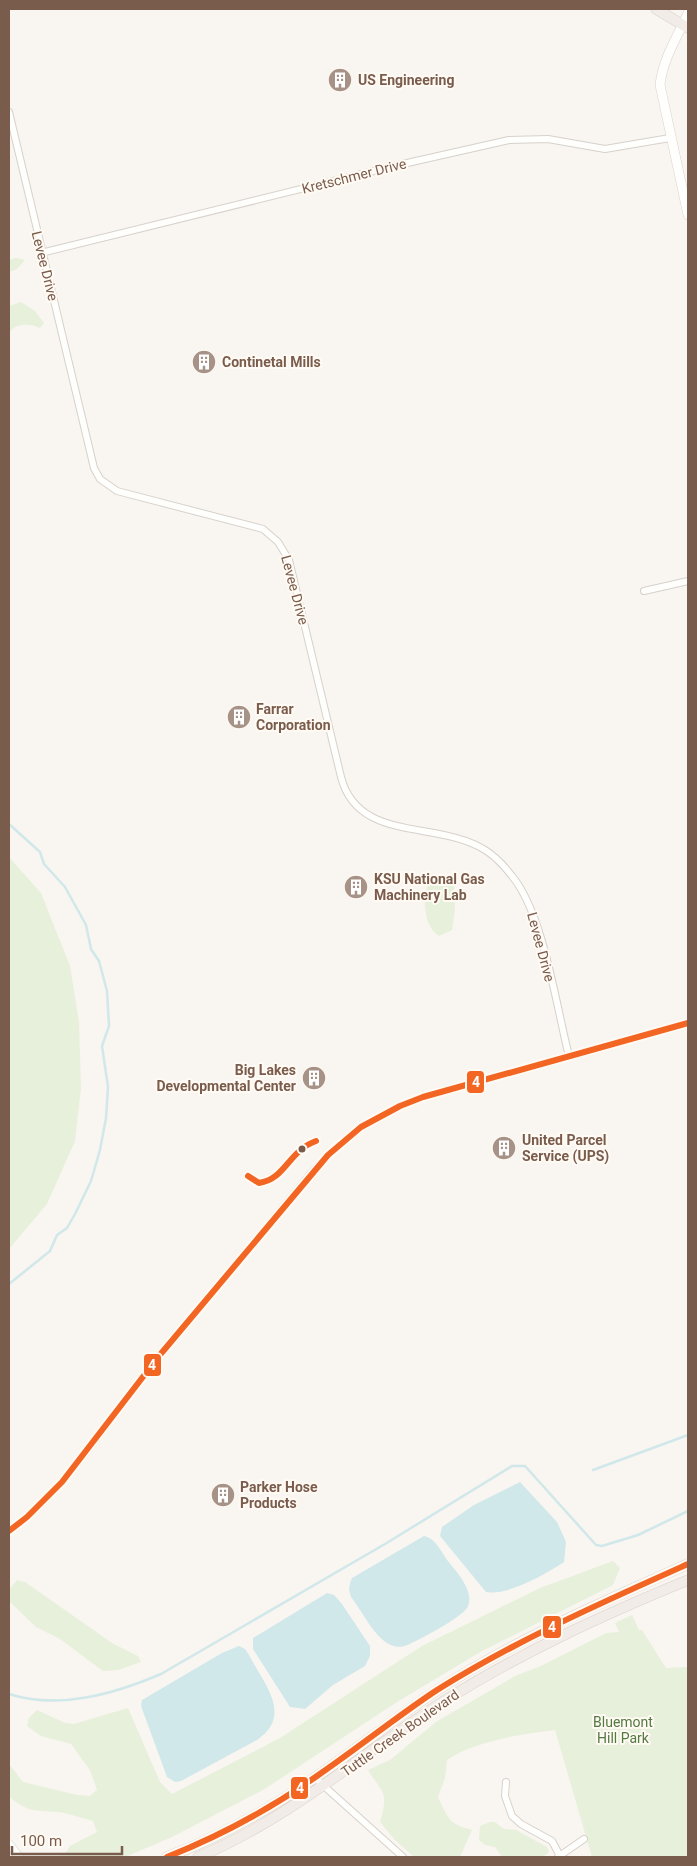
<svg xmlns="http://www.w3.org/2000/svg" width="697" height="1866" font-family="Roboto,sans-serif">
	<rect width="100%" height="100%" fill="#f9f5f0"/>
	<path fill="#e7f0db" d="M16 258 25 260 17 269 9 272V260Z
		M21 302 35 311 44 323 40 328C30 323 15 323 9 333V306Z
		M9 857 41 893 70 966 79 1022 81 1088 75 1141 47 1204 9 1249Z
		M444 874 454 883 455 908 452 930 439 936C421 924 423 893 431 876Z
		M613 1561 620 1568 613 1585 482 1651 397 1702 263 1790 172 1837 125 1857H53L65 1854 70 1846 97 1832 93 1821C82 1818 70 1814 59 1812 35 1810 27 1813 9 1796V1764L23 1782 77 1795 90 1796 97 1790 90 1770 71 1744 41 1736 27 1726 29 1718 37 1710 65 1723 74 1724 128 1708 160 1782 172 1794 280 1738 422 1646 540 1588Z
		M17 1580 25 1582 112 1643 138 1656 141 1662 118 1670 103 1671 60 1639 36 1627 9 1601V1590Z
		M632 1615 639 1630H642L666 1668 688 1667V1857H592L555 1730C522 1734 474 1741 447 1760L445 1778 438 1797C448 1818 448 1824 472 1830L460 1857H414L395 1840 380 1822C389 1792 383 1794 368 1770L390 1760 436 1722 515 1676 541 1666 606 1633 619 1632 615 1623Z
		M490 1822H495L504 1829 516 1830 547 1847 549 1852 543 1857H502L495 1847 485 1845 479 1840 480 1826Z"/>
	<path fill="#d0e8ea" d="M520 1482 557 1522 566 1542 564 1562C546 1574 507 1596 486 1592L440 1536 442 1527 474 1505Z
		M424 1536C435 1538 441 1551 447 1560 456 1571 476 1592 467 1608 462 1617 416 1642 405 1646 399 1648 392 1646 387 1643 372 1633 362 1611 351 1597 348 1589 349 1586 352 1578Z
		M327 1593 334 1595 342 1604 370 1646V1656L365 1666 333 1685 305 1709 290 1707 253 1649V1638Z
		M239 1646 245 1649 249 1655C265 1686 293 1715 257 1740L181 1781 175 1782 167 1777 141 1706 142 1700 222 1653Z"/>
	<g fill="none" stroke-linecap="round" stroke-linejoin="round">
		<path stroke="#d0e8ea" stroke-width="2.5" d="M9 824 40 852 44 864 65 887 86 925 91 949 99 961 107 991 109 1026 102 1046 108 1087 106 1118 100 1150 91 1181 75 1214 67 1228 57 1235 50 1251 9 1284
			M593 1470 688 1435
			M9 1694C59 1710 114 1694 161 1674L385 1544 512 1466H525L596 1545 602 1546 638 1535 688 1511"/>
		<g stroke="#d7d1cb" stroke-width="8">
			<path id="minor" d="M9 112 94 468 100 479 117 491 263 529 278 542 289 560 341 777C358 843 437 820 485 850 495 856 505 867 512 876 544 915 556 1006 569 1056
				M41 253 394 166 509 140 548 139 605 149 670 138
				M644 591 688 581
				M9 1531C59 1497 101 1431 138 1383 195 1312 254 1243 311 1173L328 1155 361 1127 400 1106 423 1097 688 1023
				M315 1778 403 1857
				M506 1782 505 1796 512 1816 521 1824 552 1841 560 1856
				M558 1857 584 1839"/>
		</g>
		<g stroke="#d7d1cb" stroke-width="9">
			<path id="tertiary" d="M9 1844 19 1857"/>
		</g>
		<g stroke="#d9d2cb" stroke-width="10">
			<path id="secondary" d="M688 13C677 38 663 58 660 85L688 215"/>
		</g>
		<g stroke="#dad1cc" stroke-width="11">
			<path id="trunk" d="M656 9 688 28
				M167 1857C220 1837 270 1809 316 1777 357 1749 395 1718 436 1691 515 1640 603 1602 688 1564
				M198 1857C291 1818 361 1754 444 1701 522 1652 603 1615 688 1580"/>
		</g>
		<use href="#minor" stroke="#fefefd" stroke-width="6"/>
		<use href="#tertiary" stroke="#fefefd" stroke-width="8"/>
		<use href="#secondary" stroke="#fefefd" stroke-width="9"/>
		<use href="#trunk" stroke="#f2ece8" stroke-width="10"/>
		<g stroke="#fffaf3" stroke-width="10">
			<path id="bus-1" d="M248 1176 259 1183C286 1179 288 1151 316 1141
				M9 1531 27 1517 62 1482 159 1356 328 1155 361 1127 400 1106 423 1097 688 1023
				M167 1857C220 1836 270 1809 317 1776 358 1748 396 1717 437 1690 517 1640 603 1602 688 1564"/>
		</g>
		<use href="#bus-1" stroke="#f26522" stroke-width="6"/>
	</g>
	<defs>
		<g id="building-disc" transform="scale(1.25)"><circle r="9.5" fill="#a69286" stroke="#fffaf3"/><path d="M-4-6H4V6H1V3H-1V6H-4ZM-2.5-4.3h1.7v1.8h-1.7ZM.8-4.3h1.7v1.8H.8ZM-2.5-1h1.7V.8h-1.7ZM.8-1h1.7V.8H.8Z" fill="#fff"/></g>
	</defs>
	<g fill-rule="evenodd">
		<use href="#building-disc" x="340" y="80"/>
		<use href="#building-disc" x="204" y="362"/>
		<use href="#building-disc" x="239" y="717"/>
		<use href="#building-disc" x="356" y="887"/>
		<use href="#building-disc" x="314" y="1078"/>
		<use href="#building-disc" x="504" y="1148"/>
		<use href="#building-disc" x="223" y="1495"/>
	</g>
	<circle fill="#7a5c4d" stroke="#fffaf3" stroke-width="2" cx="302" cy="1149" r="4.5"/>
	<g text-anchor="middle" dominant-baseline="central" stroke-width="4" stroke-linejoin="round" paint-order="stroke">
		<g font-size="14" font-weight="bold" fill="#7a5c4d" stroke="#fffaf3" text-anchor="start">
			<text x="358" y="80">US Engineering</text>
			<text x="222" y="362">Continetal Mills</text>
			<text x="256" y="709">Farrar<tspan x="256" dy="16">Corporation</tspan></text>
			<text x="374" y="879">KSU National Gas<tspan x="374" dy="16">Machinery Lab</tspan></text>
			<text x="296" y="1070" text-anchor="end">Big Lakes<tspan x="296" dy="16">Developmental Center</tspan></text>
			<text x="522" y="1140">United Parcel<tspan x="522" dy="16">Service (UPS)</tspan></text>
			<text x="240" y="1487">Parker Hose<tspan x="240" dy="16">Products</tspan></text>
		</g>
		<g font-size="14" fill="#7a5c4d" stroke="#fffaf3">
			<text transform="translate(354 176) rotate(-14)">Kretschmer Drive</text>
			<text transform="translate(45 266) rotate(76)">Levee Drive</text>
			<text transform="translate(295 590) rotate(75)">Levee Drive</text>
			<text transform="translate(541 947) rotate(75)">Levee Drive</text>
			<text transform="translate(400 1733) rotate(-35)">Tuttle Creek Boulevard</text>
		</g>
		<g font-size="14" fill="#537a41" stroke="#fffaf3">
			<text x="623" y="1722">Bluemont<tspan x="623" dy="16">Hill Park</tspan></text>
		</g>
	</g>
	<g stroke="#fffaf3" stroke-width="2">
		<rect x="466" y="1070" width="19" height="24" rx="5" fill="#f26522"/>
		<rect x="143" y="1353" width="19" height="24" rx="5" fill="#f26522"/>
		<rect x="542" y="1615" width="20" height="24" rx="5" fill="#f26522"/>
		<rect x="290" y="1776" width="19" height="24" rx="5" fill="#f26522"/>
	</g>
	<g font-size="14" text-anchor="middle" font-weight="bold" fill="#fff">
		<text x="476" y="1087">4</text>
		<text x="152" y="1370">4</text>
		<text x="552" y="1632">4</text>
		<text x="300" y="1793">4</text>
	</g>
	<rect width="697" height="1866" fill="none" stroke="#7a5c4d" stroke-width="20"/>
	<path d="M12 1846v8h110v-8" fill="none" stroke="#7a5c4d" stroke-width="2.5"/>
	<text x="20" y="1846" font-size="15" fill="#7a5c4d" stroke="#fffaf3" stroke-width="4" paint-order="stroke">100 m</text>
</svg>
